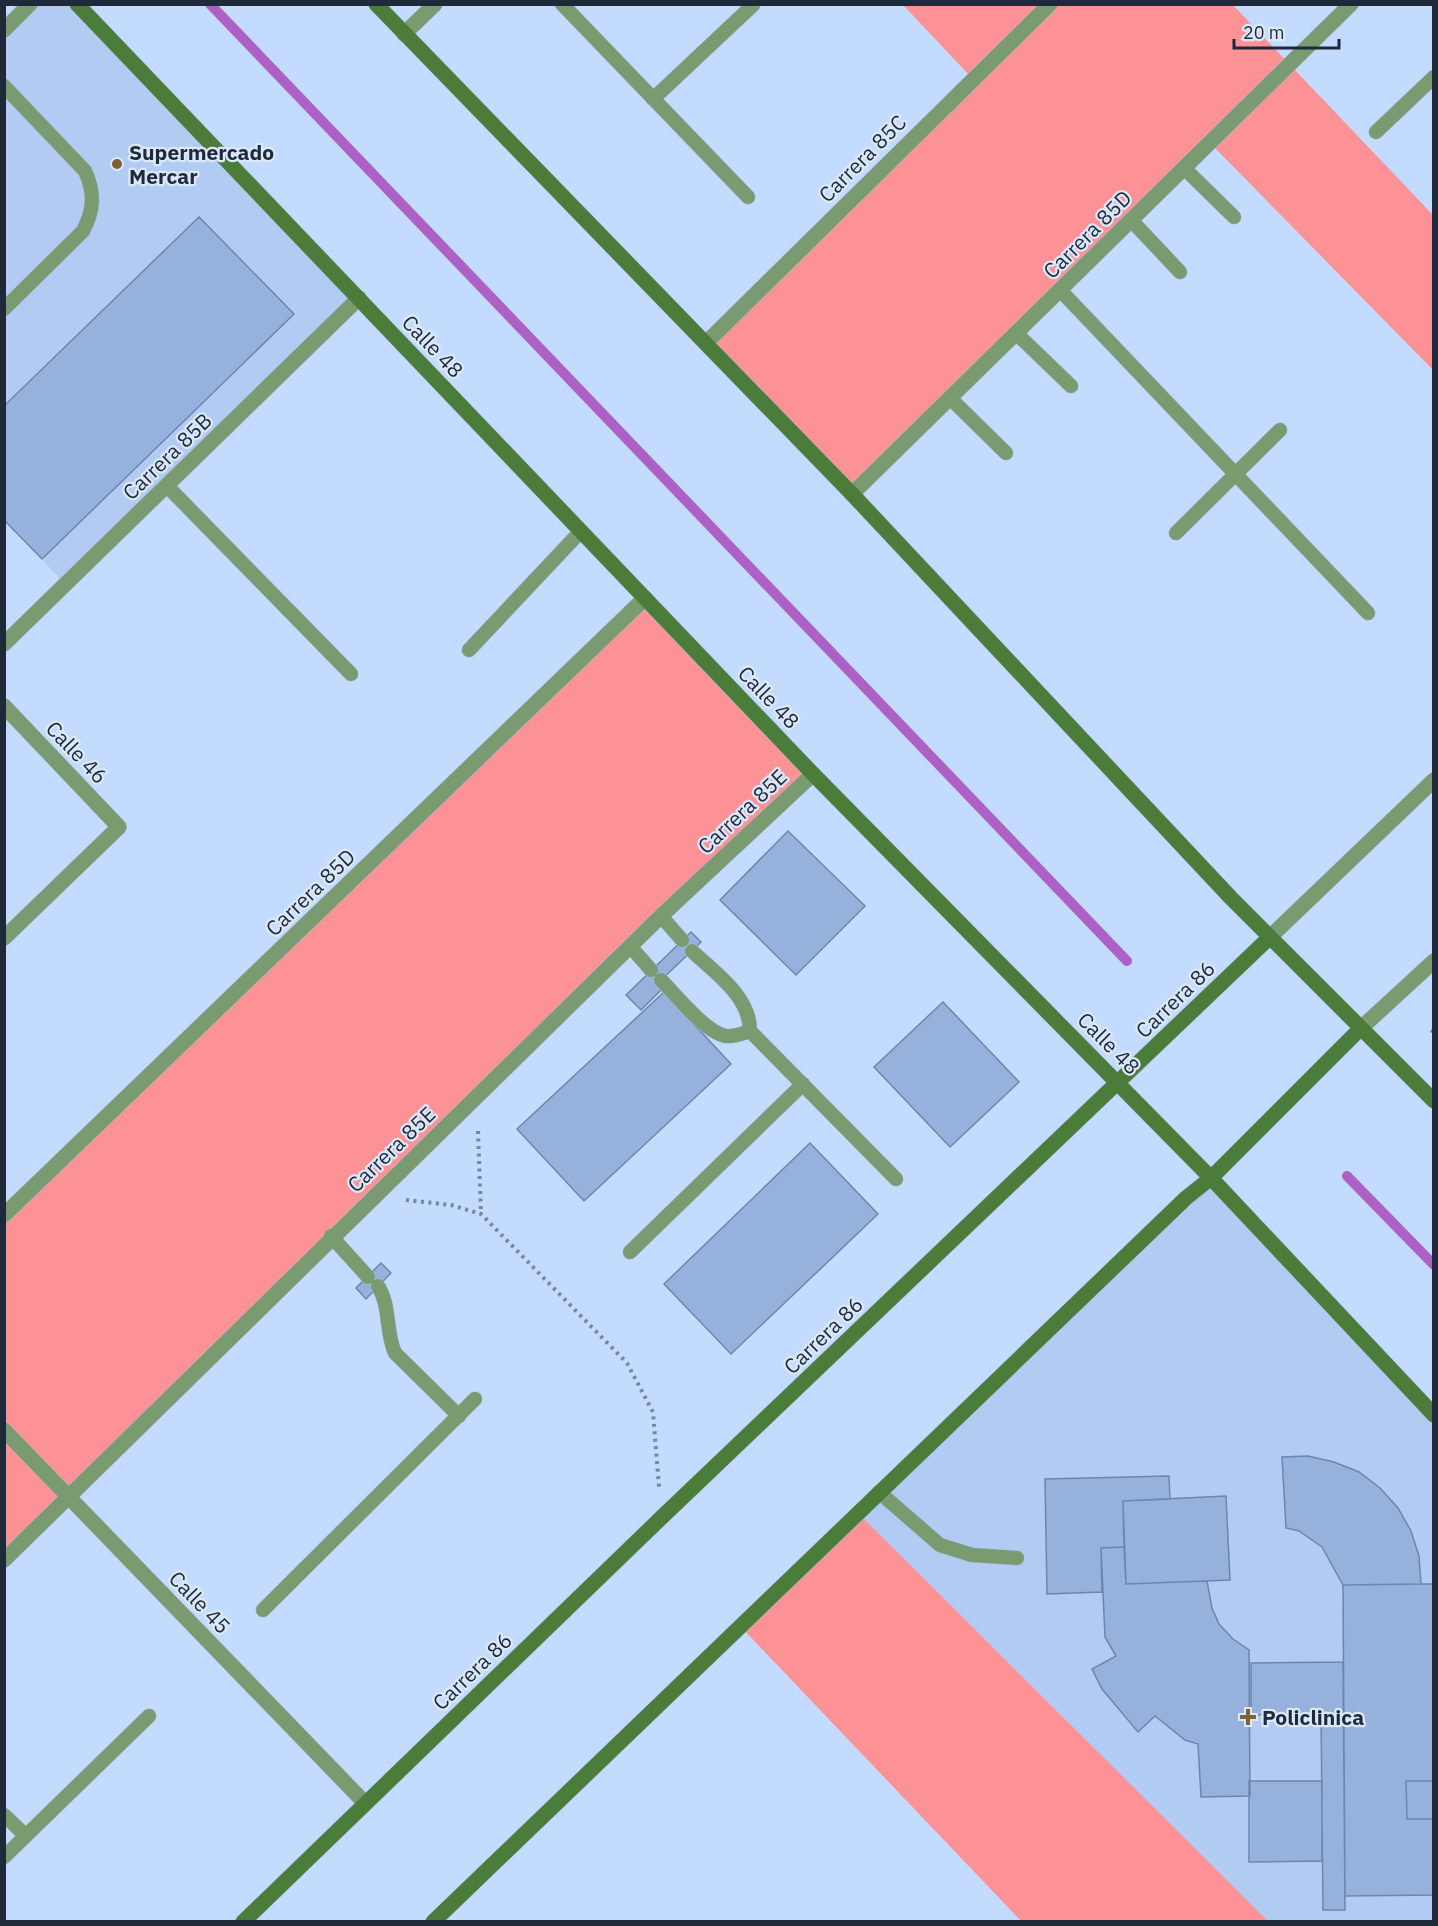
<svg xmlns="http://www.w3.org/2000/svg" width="1438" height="1926" font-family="'IBM Plex Sans',sans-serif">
	<rect width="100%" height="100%" fill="#c3dbff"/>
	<path fill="#b1cbf2" d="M30 5H77L359 298 65 584 5 520V30Z
		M1211 1178 1433 1415V1921H1268L858 1513Z"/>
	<path fill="#fd9296" d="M903 5H1233L1433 215V370L1210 143 852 494 706 343 972 78Z
		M645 598 813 774 5 1560V1215Z
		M858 1513 1268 1921H1021L740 1626Z"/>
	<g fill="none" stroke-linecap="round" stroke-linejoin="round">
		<path stroke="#ae61c5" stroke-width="10" d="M210 4 1127 961
			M1347 1176 1434 1265"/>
	</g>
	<path fill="#95b1dc" stroke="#6c87af" stroke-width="1.5" d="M199 217 294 314 42 559 4 520V406Z
		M788 831 865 906 796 975 720 900Z
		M691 932 701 942 658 983 663 988 641 1010 626 995Z
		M664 992 731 1064 584 1201 517 1129Z
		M943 1002 1019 1082 950 1147 874 1067Z
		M810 1143 878 1214 731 1354 664 1284Z
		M381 1263 391 1273 366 1299 356 1288Z
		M1308 1456 1334 1462 1359 1472 1380 1488 1398 1508 1411 1531 1419 1556 1421 1584 1343 1585 1322 1547 1299 1531 1286 1528 1282 1457Z
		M1169 1476 1170 1499 1123 1501 1124 1547 1101 1548 1102 1592 1047 1594 1045 1479Z
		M1226 1496 1230 1580 1126 1584 1123 1501Z
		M1124 1547 1126 1584 1207 1581 1212 1608 1219 1624 1233 1639 1249 1650 1250 1796 1201 1797 1198 1744 1185 1740 1155 1716 1138 1732 1102 1689 1092 1669 1116 1656 1105 1637 1101 1548Z
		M1421 1584H1434V1781H1406L1407 1819H1434V1895L1345 1896 1343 1585Z
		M1343 1662 1345 1910H1323L1321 1714 1251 1715V1663Z
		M1249 1781H1322V1861L1249 1862Z
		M1406 1781H1434V1819H1407Z"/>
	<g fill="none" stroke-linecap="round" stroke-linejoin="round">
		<g stroke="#a2b7d8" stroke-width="15">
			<path id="lane" d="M562 4 748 197
				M4 86 85 171C95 193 94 210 83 231L4 309
				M653 99 753 5
				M1376 132 1434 77
				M1184 168 1234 217
				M1131 220 1180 272
				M1060 290 1368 613
				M1016 333 1071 386
				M950 398 1006 453
				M167 486 351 674
				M1176 533 1280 430
				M469 650 581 531
				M661 916 682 940
				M630 946 651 970
				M692 951C715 973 750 996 750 1031L896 1179
				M661 980C676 995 706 1033 726 1036 734 1037 743 1033 750 1031
				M331 1236 368 1277
				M630 1252 803 1084
				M378 1286C391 1307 385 1331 395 1353L459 1416
				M879 1492 940 1545 972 1555 1017 1558
				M263 1610 475 1399
				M4 1815 26 1836
				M4 1857 149 1716"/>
		</g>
		<g stroke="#a2b7d8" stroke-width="16">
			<path id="street" d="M4 30 30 4
				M404 34 435 4
				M706 343 1050 4
				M852 494 1351 4
				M4 644 359 298
				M4 706 119 827 4 938
				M1270 937 1434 780
				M1360 1029 1434 961
				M4 1215 645 598
				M4 1430 365 1803
				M4 1560 661 916 813 774"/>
		</g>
		<g stroke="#a2b7d8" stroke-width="16">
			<path id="secondary" d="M77 4 813 774 1211 1178 1434 1415
				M376 4 852 494 1231 898 1434 1101
				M243 1922 661 1518 1270 937
				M433 1922 1186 1198 1211 1178 1360 1029"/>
		</g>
		<path stroke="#7587a2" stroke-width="4" stroke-dasharray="3 4.5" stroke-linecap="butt" d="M1431 1030 1434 1032
			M478 1131 481 1214
			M406 1200 451 1205 481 1214 627 1363 653 1412 659 1487"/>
		<use href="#lane" stroke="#7a9b6f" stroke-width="14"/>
		<use href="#street" stroke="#7a9b6f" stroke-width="15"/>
		<use href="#secondary" stroke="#4b7c39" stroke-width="15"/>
	</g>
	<g fill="#7e6134" stroke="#dbe8fa" stroke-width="2">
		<circle cx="117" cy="164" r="6"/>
		<path d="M1245 1708h6v6h6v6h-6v6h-6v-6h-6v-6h6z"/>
	</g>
	<g text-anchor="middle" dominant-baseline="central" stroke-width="4.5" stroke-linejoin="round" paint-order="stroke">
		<g font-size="21" font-weight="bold" fill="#1e293a" stroke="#dbe8fa" text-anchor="start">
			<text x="129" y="152">Supermercado<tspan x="129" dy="24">Mercar</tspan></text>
			<text x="1262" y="1717">Policlinica</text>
		</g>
		<g font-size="21" fill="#1e293a" stroke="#dbe8fa">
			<text transform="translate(862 158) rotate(-45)">Carrera 85C</text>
			<text transform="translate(1087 234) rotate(-45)">Carrera 85D</text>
			<text transform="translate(433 346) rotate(46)">Calle 48</text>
			<text transform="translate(167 456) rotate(-44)">Carrera 85B</text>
			<text transform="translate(769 697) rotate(46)">Calle 48</text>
			<text transform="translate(77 752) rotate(46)">Calle 46</text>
			<text transform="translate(742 811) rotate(-43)">Carrera 85E</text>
			<text transform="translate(310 892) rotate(-44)">Carrera 85D</text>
			<text transform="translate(1175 999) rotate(-44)">Carrera 86</text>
			<text transform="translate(1109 1043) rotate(45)">Calle 48</text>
			<text transform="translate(391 1149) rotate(-44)">Carrera 85E</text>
			<text transform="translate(823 1335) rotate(-44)">Carrera 86</text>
			<text transform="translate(200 1602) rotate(46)">Calle 45</text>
			<text transform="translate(472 1671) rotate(-44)">Carrera 86</text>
		</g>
	</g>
	<rect width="1438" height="1926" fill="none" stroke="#1e293a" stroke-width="12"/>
	<path d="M1234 39v9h105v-9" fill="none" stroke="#1e293a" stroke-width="3"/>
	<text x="1243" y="39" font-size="18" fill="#1e293a" stroke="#dbe8fa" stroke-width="4.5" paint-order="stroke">20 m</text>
</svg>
